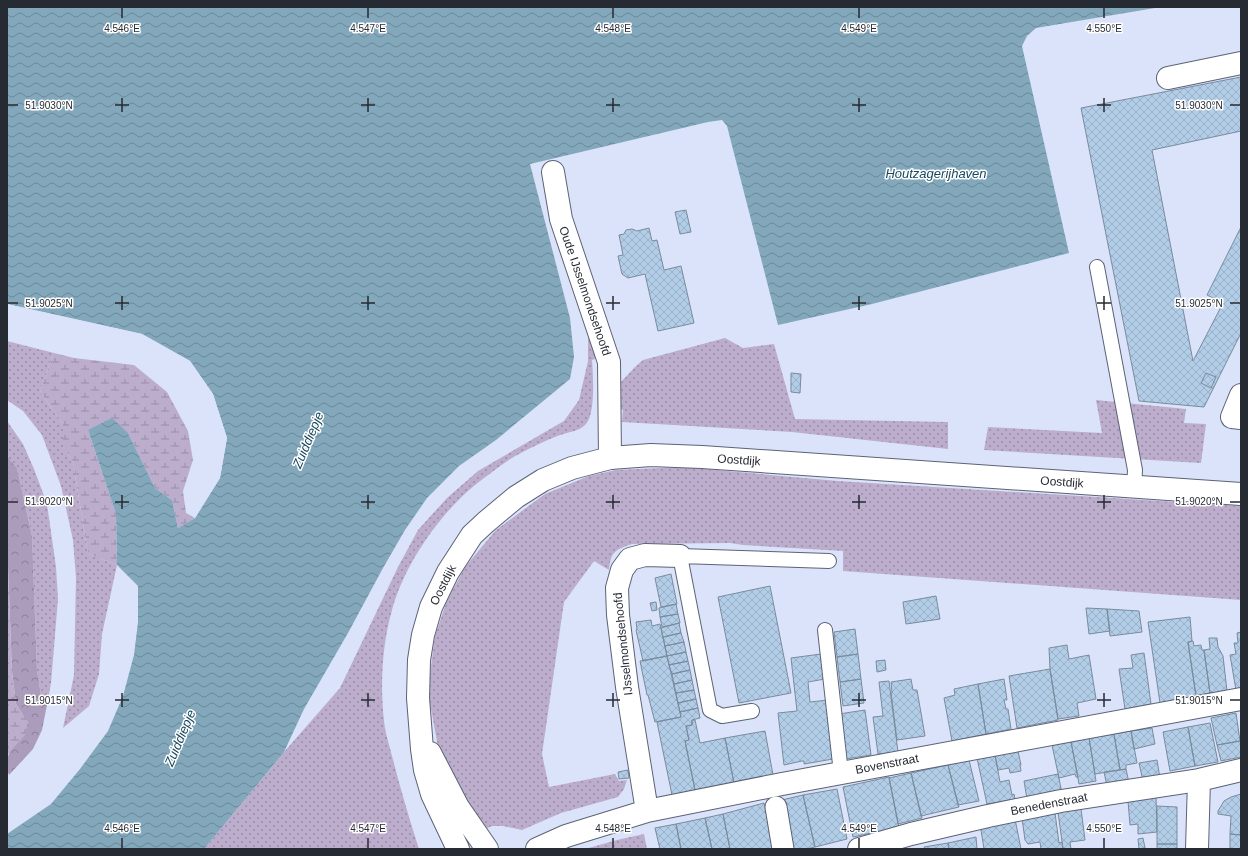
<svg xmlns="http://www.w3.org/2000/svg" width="1248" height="856" font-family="Arial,sans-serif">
	<defs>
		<pattern id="grass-dots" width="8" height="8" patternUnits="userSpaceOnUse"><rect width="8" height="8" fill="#bcadcc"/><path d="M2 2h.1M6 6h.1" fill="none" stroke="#998da6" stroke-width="1.8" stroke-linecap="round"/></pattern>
		<pattern id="forest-crowns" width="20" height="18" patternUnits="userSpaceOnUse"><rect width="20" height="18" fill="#ab9cbc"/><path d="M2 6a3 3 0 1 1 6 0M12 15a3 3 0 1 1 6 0" fill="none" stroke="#8b7f99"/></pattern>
		<pattern id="wetland-marsh" width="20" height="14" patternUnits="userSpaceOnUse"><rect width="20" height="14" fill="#bcadcc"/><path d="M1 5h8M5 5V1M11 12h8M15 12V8" fill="none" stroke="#998da6"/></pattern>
		<pattern id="water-waves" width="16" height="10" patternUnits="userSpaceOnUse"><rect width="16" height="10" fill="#83a8bb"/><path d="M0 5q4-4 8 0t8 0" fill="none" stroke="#6b8999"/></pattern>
		<pattern id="building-cross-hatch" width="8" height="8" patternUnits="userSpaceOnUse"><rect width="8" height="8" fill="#b2cde8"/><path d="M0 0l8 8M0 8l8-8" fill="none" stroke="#99b0c7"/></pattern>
	</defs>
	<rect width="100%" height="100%" fill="#dae3f9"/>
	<path fill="url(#grass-dots)" d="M563 251 598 358 592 360C593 374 596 415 585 425 579 431 569 432 560 435 547 440 532 447 519 454 507 460 495 470 484 478 444 507 405 562 392 610 382 645 380 684 384 721 385 732 389 744 392 756 400 787 409 818 419 849H204L284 752 340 688 398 567 418 530 447 498 478 471 564 421 579 400 588 361V336Z
		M725 338 743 348 774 344 795 419 948 422V449L792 432 622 422 623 410 618 409 620 383 635 367 643 360Z
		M7 341 54 353 40 391 63 425V447L73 462 88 554 117 565 102 634 99 674 89 706 63 728 74 675 76 578 73 540 61 486 42 435 23 411 7 400Z
		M1096 400 1186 409 1184 423 1206 424 1201 463 984 450 988 427 1102 433Z
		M7 421 23 444 34 469 47 504 56 567 58 599 51 683 47 705 41 695 37 670 32 536 17 468 7 456Z
		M682 467 838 481 1241 506V600L843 571V551L743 545 730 543 632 544C615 550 611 551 609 570L594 561 564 602 542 754 549 787 615 774 619 781 627 780 624 789 618 797 561 813 522 830 503 826H492L483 830 465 807 438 747 430 703V674L435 636 446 603 465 567 496 530 545 494 589 476 616 470Z
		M644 834 647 849H585L617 840Z"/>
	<path fill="url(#forest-crowns)" d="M7 456 17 468 32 536 37 670 41 695 47 705 42 730 33 749 9 775C1 755 18 738 28 723L16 704 12 672 7 542Z"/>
	<path fill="url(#wetland-marsh)" d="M54 353 74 358 134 365 167 392 188 431 193 460 183 491 186 513 195 518 178 528 172 500 155 488 128 433 88 430 116 514 117 565 88 554 73 462 63 447V425L40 391Z
		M7 542 12 672 16 704 28 722 25 735 7 755Z"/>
	<path fill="url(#water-waves)" d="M7 7H1161L1036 28 1027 36 1022 46 1069 253 872 304 778 325 727 126 722 120 708 122 530 164 570 318 574 357 570 379 496 440 459 466 427 498 405 530 383 568 348 633 304 709 284 752 204 849H7V834L51 804 80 769 108 731 123 696 134 655 138 622V586L117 565 116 514 88 430 112 418 128 433 155 488 172 500 178 528 195 518 220 478 227 438 213 394 190 361 142 334 7 304Z"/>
	<path fill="#dae3f9" d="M7 304 142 334 190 361 213 394 227 438 220 478 195 518 193 517 219 477 225 438 211 395 189 363 141 336 7 306Z"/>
	<path fill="url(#building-cross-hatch)" stroke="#7a8b9c" d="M1241 77V131L1152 150 1193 361 1223 303 1207 295 1241 227V333L1204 407 1139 401 1081 108Z
		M686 210 691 232 680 234 675 212Z
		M649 228 652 241 657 240 664 270 681 266 694 323 658 331 645 274 628 278 622 274 618 256 623 255 619 235 624 234 626 230 632 229 637 231Z
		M791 373 801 374 800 393 791 392Z
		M1206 373 1216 377 1211 388 1201 383Z
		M671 574 677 604 661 607 655 578Z
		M770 586 791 693 739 703 718 597Z
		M936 596 940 619 906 624 903 602Z
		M656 602 657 610 652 611 650 603Z
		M676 604 678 614 660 617 659 608Z
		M1086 608 1107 609 1110 631 1089 634Z
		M1107 609 1139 611 1142 632 1110 636Z
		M678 614 680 623 662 627 660 617Z
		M1190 617 1192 641 1188 642 1196 696 1160 703 1148 622Z
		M651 620 652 626 660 624 667 656 643 661 636 630 637 629 636 622Z
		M679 623 681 633 663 637 661 628Z
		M855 629 858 654 837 657 834 632Z
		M1241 632V689L1236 690 1230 655 1236 654 1234 643H1238L1237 633Z
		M681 633 684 642 665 646 663 637Z
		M1209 638H1217L1218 647 1223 656 1227 691 1210 693 1204 650 1210 649Z
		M1193 641 1194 646 1201 645 1202 650H1204L1210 693 1196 696 1188 642Z
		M684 642 686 652 667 656 665 646Z
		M1067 645 1069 659 1089 655 1096 699 1077 703 1079 716 1058 719 1050 669 1049 648Z
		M686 652 688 661 669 665 667 656Z
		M1144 653 1151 704 1125 709 1119 669 1133 668 1131 655Z
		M821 654 825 679 808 682 810 702 828 700 833 759 804 764V761H802L784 765 778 713 797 711 791 658Z
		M858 654 861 679 840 682 837 657Z
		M667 656 681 717 655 722 648 695H647L640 661Z
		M885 660 886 670 877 672 876 661Z
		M688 661 690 670 672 674 669 665Z
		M1050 669 1058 720 1017 728 1009 676Z
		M690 670 692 680 674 684 672 674Z
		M861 679 864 703 843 706 840 682Z
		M911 679 913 690H917L925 736 897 740 891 693H892L891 682Z
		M1004 679 1007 700H1004L1006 709H1008L1011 729 986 734 978 684Z
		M692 680 694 690 676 693 674 684Z
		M889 681 898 752 878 754 873 717 883 716 879 682Z
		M978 684 986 734 952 741 944 698 955 695 954 689Z
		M694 690 696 699 678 703 676 693Z
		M696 699 698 708 680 712 678 703Z
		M698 708 700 718 692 720V725L686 726 689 740 685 741 695 790 672 795 657 722 681 717 680 712Z
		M865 710 871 755 845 759 839 714Z
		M1236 713 1240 741 1217 745 1211 718Z
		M692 720H695L700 743 725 738 734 783 695 790 685 741 689 740 686 726 692 725Z
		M1210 723 1218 762 1195 766 1188 727Z
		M1188 727 1195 766 1170 771 1163 732Z
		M1152 728 1155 744 1134 749 1131 731Z
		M765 731 773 775 734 783 725 738Z
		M1131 731 1137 763 1126 765V769L1120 770 1114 734Z
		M1114 734 1120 770 1095 774 1089 738Z
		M1089 738 1096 781 1079 784 1071 742Z
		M1240 741H1241V757L1221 761 1217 745Z
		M1071 742 1078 777H1076L1075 774 1059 778 1052 745Z
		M1018 751 1021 765H1020L1021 771 1010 773 1009 768 998 770 995 755Z
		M995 755 1000 782 1009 780 1012 795 1014 794 1015 799 987 804 977 758Z
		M969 760 979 801 958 805 948 765Z
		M1157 760 1160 778 1143 781 1139 763Z
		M948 765 959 807 921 816 911 773Z
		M1126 769 1129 783 1107 786 1104 772Z
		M628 770 629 778 619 779 618 772Z
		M911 773 922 818 898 824 889 778Z
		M1058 774 1062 793 1027 799 1024 781Z
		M889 777 899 827 853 837 843 787Z
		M837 789 847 839 815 847 803 795Z
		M1241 794V835L1230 834 1231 816 1218 814V811L1224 801 1231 797Z
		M803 795 815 847 806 849H793L782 800Z
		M1156 796 1157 832 1138 834V824L1130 825 1128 801Z
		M764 803 774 849H730L723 814Z
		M1157 806 1177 807V844H1157Z
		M1081 809 1085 840 1070 842 1071 849H1063L1058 812Z
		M1055 813 1059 843 1062 842 1063 849H1041L1040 842 1028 844 1025 840 1022 818Z
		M723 814 730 849H712L705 818Z
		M705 818 712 849H681L676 824Z
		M1015 819 1021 849H984L981 830 984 825Z
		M676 824 681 849H660L655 828Z
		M1230 834 1241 835V849H1230Z
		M976 837 977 849H949L948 843Z
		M1143 838 1145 848 1139 849 1138 839Z
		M948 843 949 849H925L924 847Z
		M1157 844H1177V849H1157Z"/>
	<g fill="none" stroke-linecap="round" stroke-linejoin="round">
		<g stroke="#5c6376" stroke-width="16">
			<path id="service" d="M1097 267 1135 470 1134 488
				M825 630 841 773
				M752 711 722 716 710 710 680 556 829 561"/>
		</g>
		<g stroke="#5c6376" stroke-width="23">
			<path id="pedestrian" d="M776 807 783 849"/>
		</g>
		<g stroke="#5c6376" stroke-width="24">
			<path id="minor" d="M1168 78 1241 63
				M553 172 561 219 609 362 610 458
				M1241 395 1232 417 1241 418
				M647 811 627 687 618 615 617 588 622 570 630 559 645 555 680 556
				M537 849 566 836 647 811 782 784 1241 699
				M859 849 911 834 988 816 1061 801 1199 780 1241 770
				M1197 849 1199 780"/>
		</g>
		<g stroke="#5c6376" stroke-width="24">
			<path id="tertiary" d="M430 753 458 807 487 849
				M458 849 432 794 425 770 422 749 418 698 419 660 423 635 431 607 448 572 472 535 486 522 516 497 543 480 572 468 610 458 651 455 702 457 1241 494"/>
		</g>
		<use href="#service" stroke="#fff" stroke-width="14"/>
		<use href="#pedestrian" stroke="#fff" stroke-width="21"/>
		<use href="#minor" stroke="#fff" stroke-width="22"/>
		<use href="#tertiary" stroke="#fff" stroke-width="22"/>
	</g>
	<path fill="none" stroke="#262a32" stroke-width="1.5" d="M122 8V18M368 8V18M613 8V18M859 8V18M1104 8V18M122 98V112M368 98V112M613 98V112M859 98V112M1104 98V112M8 105H18M115 105H129M361 105H375M606 105H620M852 105H866M1097 105H1111M1230 105H1240M122 296V310M368 296V310M613 296V310M859 296V310M1104 296V310M8 303H18M115 303H129M361 303H375M606 303H620M852 303H866M1097 303H1111M1230 303H1240M122 495V509M368 495V509M613 495V509M859 495V509M1104 495V509M8 502H18M115 502H129M361 502H375M606 502H620M852 502H866M1097 502H1111M1230 502H1240M122 693V707M368 693V707M613 693V707M859 693V707M1104 693V707M8 700H18M115 700H129M361 700H375M606 700H620M852 700H866M1097 700H1111M1230 700H1240M122 838V848M368 838V848M613 838V848M859 838V848M1104 838V848"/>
	<g text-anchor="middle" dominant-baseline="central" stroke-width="3" stroke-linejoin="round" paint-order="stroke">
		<g font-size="12" fill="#262a32" stroke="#fff">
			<text transform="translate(585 291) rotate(71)">Oude IJsselmondsehoofd</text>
			<text transform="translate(739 460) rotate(4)">Oostdijk</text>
			<text transform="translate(1062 482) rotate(4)">Oostdijk</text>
			<text transform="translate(443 585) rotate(-63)">Oostdijk</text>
			<text transform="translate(623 644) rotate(-96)">IJsselmondsehoofd</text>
			<text transform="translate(887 764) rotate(-11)">Bovenstraat</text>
			<text transform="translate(1049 804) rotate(-11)">Benedenstraat</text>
		</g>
		<g font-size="13" font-style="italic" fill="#17485e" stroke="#fff">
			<text x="936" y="173">Houtzagerijhaven</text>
			<text transform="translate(308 440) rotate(-67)">Zuiddiepje</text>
			<text transform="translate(180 738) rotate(-67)">Zuiddiepje</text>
		</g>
	</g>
	<g font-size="10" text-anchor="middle" fill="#262a32" stroke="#fff" stroke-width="3" stroke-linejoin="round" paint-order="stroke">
		<text x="122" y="32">4.546°E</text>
		<text x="368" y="32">4.547°E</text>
		<text x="613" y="32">4.548°E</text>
		<text x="859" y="32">4.549°E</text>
		<text x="1104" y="32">4.550°E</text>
		<text x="49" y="109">51.9030°N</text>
		<text x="1199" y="109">51.9030°N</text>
		<text x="49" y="307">51.9025°N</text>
		<text x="1199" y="307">51.9025°N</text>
		<text x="49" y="505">51.9020°N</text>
		<text x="1199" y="505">51.9020°N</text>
		<text x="49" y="704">51.9015°N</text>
		<text x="1199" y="704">51.9015°N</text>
		<text x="122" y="832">4.546°E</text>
		<text x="368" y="832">4.547°E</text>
		<text x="613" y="832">4.548°E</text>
		<text x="859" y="832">4.549°E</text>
		<text x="1104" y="832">4.550°E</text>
	</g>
	<rect width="1248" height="856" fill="none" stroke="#262a32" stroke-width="16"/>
</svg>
